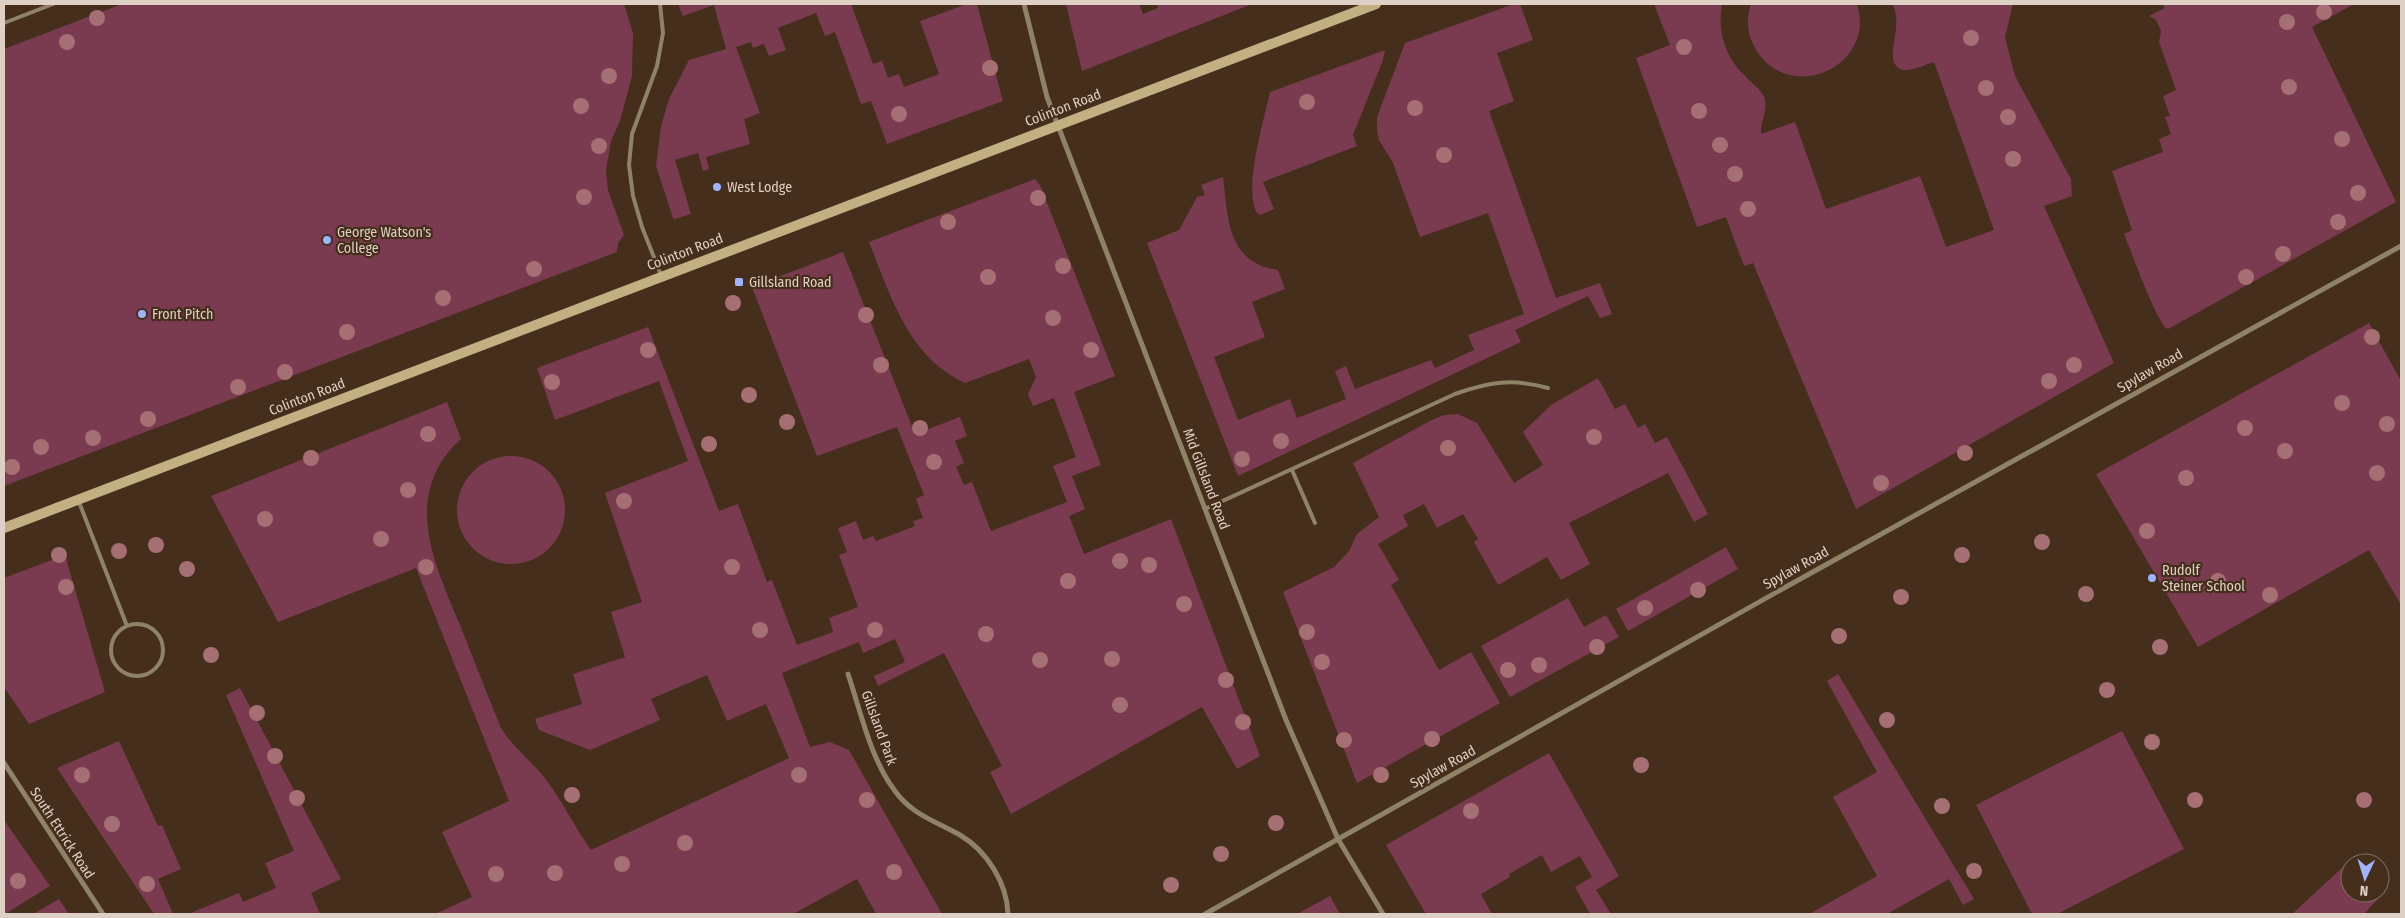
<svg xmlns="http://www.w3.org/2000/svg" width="2405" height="918" font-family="'Fira Sans Condensed',sans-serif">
	<rect width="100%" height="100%" fill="#452e1b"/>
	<path fill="#7a3b50" d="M122 4H624L633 33 632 76 620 121 611 141 606 170 608 190 624 235 618 243 617 252 4 486V49Z
		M678 4H851L873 64 882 61 888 78 899 74 904 87 939 74 920 21 967 4H977L1003 101 887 144 871 101 861 104 835 32 825 36 816 13 778 28 786 50 769 56 764 44 753 48 751 42 736 47 760 113 744 119 750 144 706 157 709 169 703 171 698 153 675 160 691 214 675 219 673 218 656 166 661 126 669 99 689 60 726 49 714 5 683 16Z
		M1066 4H1139L1143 14 1158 8 1157 4H1252L1082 71Z
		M1514 4H1520L1533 40 1497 53 1514 101 1489 111 1556 298 1600 283 1612 314 1600 318 1588 296 1515 330 1521 342 1238 476 1147 243 1179 230 1197 197 1205 195 1201 185 1223 177C1228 218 1227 263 1278 270L1285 289 1252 302 1265 337 1214 357 1238 420 1290 399 1297 418 1346 399 1335 371 1346 366 1355 389 1431 360 1435 368 1474 350 1468 335 1524 314 1488 213 1420 237 1393 163 1379 140 1377 130V117L1405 43Z
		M1654 4H1722C1717 31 1725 58 1746 77 1752 84 1760 88 1764 97 1769 109 1760 121 1761 134L1795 122 1826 209 1920 176 1946 247 1994 230 1934 62C1925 64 1914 71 1904 70 1885 68 1896 38 1896 27 1897 19 1896 12 1893 4H2013L2005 37 2015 76 2071 179 2072 196 2044 206 2114 363 1856 509 1753 263 1744 266 1726 217 1697 227 1636 58 1670 45Z
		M1751 4H1857C1877 67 1788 106 1755 48 1747 34 1746 19 1751 4Z
		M2162 4H2354L2312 27 2396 202 2168 329C2158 327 2130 248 2124 234L2132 230 2112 171 2163 152 2159 139 2171 134 2165 117 2170 116 2163 96 2176 90 2159 42 2161 31 2156 20 2149 16 2165 8Z
		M1385 50 1383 60 1353 135 1357 146 1263 182 1274 209 1260 215 1257 213C1243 189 1264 120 1270 92Z
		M1035 179 1040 185 1115 376 1074 392 1101 465 1072 476 1085 509 1069 516 1084 554 1171 519 1260 756 1237 769 1202 707 1011 814 990 772 1002 766 944 653 878 686 874 676 905 662 895 639 863 653 859 642 782 673 810 747 830 742 849 750 942 914H876L857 879 793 914H435L472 897 442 832 509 801 416 568 278 622 211 496 447 402 461 439C441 456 428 482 427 509 426 549 445 589 460 625 474 660 487 694 501 728 513 748 533 762 547 781 563 802 575 828 591 850L789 758 766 704 727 721 707 675 651 699 660 720 590 750 539 730 535 719 582 704 573 674 625 657 611 612 642 602 605 493 688 461 659 381 555 420 537 368 648 327 719 511 738 504 767 582 772 580 797 645 833 632 829 618 858 607 839 555 847 552 838 528 856 521 863 540 873 536 876 541 915 526 913 521 923 518 916 499 924 495 897 427 817 456 752 287 843 252 915 434 960 417 967 436 955 441 964 463 956 467 964 485 972 482 991 531 1067 502 1053 466 1076 457 1054 398 1033 406 1028 394 1036 377 1029 359 965 383C909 358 890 295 869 242Z
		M2369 323 2401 381V605L2369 550 2198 647 2096 474Z
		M1598 378 1615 409 1625 404 1638 428 1645 424 1655 443 1667 437 1708 514 1694 522 1668 473 1569 523 1590 564 1561 580 1547 557 1498 585 1474 542 1478 539 1463 514 1437 528 1424 504 1403 515 1408 526 1378 544 1399 580 1391 585 1439 670 1471 652 1500 703 1357 783 1283 592 1334 567 1349 551 1357 534 1379 517 1353 463 1430 421 1444 415 1458 414 1477 423 1514 483 1543 465 1523 432 1551 405Z
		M457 510a54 54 0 1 1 108 0a54 54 0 1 1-108 0Z
		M1726 547 1738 569 1628 631 1616 609Z
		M65 555 105 692 29 724 4 687V578Z
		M1568 598 1584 627 1606 615 1619 637 1510 697 1481 646Z
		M1838 674 1974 899 1963 905 1949 879 1887 914H1809L1877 876 1833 797 1877 772 1827 681Z
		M240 688 341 879 311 893 320 914H188L239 893 243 902 276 888 265 863 294 851 226 695Z
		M2122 731 2184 849 2057 914H2032L1976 805Z
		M119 741 158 826 162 825 181 869 158 879 173 914H154L57 768Z
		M1549 753 1619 876 1596 890 1611 914H1590L1575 887 1592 877 1580 856 1551 872 1542 855 1509 874 1510 877 1481 894 1492 914H1426L1386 845Z
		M4 820 50 886 5 914H4Z
		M2355 856 2361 863H2350V893H2380V884L2386 890 2364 914H2292Z
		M1330 896 1340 914H1297Z
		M59 899 69 914H33Z"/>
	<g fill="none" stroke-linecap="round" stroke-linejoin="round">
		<path stroke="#8f8367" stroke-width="4" d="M660 4 663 33 657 66 632 134 629 165 633 196 642 227 661 275
			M4 23 53 4
			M1292 470 1315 523
			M79 502 127 626
			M1205 509 1455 394C1489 382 1512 378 1548 388
			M111 650a26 26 0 1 1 52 0a26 26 0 1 1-52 0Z"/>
		<path stroke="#8f8367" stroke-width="5" d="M1024 4 1047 97 1286 720 1338 839 1383 914
			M848 674C861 712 870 758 895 791 911 814 937 822 960 835 987 851 1007 883 1008 914
			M4 763 103 914
			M1205 914 1784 588 2401 246"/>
		<path stroke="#c2b083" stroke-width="10" d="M4 528 1376 4"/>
	</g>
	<g fill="#a66f74">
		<circle cx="2324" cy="12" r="8"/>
		<circle cx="97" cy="18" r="8"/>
		<circle cx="2287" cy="22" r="8"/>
		<circle cx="1971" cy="38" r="8"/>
		<circle cx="67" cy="42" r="8"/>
		<circle cx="1684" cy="47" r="8"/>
		<circle cx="990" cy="68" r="8"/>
		<circle cx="609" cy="76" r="8"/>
		<circle cx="2289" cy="87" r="8"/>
		<circle cx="1986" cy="88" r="8"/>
		<circle cx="1307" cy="102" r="8"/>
		<circle cx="581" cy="106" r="8"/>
		<circle cx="1415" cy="108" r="8"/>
		<circle cx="1699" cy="111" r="8"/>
		<circle cx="899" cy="114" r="8"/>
		<circle cx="2008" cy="117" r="8"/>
		<circle cx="2342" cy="139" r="8"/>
		<circle cx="1720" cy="145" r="8"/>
		<circle cx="599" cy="146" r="8"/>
		<circle cx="1444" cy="155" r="8"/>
		<circle cx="2013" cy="159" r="8"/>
		<circle cx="1735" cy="174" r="8"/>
		<circle cx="2358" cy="193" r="8"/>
		<circle cx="584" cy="197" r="8"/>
		<circle cx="1038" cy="198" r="8"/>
		<circle cx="1748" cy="209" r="8"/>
		<circle cx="948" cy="222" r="8"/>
		<circle cx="2338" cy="222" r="8"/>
		<circle cx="2283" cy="254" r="8"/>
		<circle cx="1063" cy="266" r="8"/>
		<circle cx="534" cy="269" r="8"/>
		<circle cx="988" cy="277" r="8"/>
		<circle cx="2246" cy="277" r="8"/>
		<circle cx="443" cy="298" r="8"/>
		<circle cx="733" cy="303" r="8"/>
		<circle cx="866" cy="315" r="8"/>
		<circle cx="1053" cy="318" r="8"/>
		<circle cx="347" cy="332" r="8"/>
		<circle cx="2372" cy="337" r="8"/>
		<circle cx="648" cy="350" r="8"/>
		<circle cx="1091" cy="350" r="8"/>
		<circle cx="881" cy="365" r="8"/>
		<circle cx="2074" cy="365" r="8"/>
		<circle cx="285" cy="372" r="8"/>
		<circle cx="2049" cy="381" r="8"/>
		<circle cx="552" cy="382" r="8"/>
		<circle cx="238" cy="387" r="8"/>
		<circle cx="749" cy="395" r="8"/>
		<circle cx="2342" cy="403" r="8"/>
		<circle cx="148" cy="419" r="8"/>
		<circle cx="787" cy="422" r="8"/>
		<circle cx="2387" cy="424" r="8"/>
		<circle cx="920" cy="428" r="8"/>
		<circle cx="2245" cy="428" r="8"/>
		<circle cx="428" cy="434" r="8"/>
		<circle cx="1594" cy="437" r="8"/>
		<circle cx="93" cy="438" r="8"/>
		<circle cx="1281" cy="441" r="8"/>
		<circle cx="709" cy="444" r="8"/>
		<circle cx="41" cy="447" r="8"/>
		<circle cx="1448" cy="448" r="8"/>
		<circle cx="2285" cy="451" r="8"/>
		<circle cx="1965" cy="453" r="8"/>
		<circle cx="311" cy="458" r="8"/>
		<circle cx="1242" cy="459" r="8"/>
		<circle cx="934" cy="462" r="8"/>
		<circle cx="12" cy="467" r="8"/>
		<circle cx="2377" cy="473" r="8"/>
		<circle cx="2186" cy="478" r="8"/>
		<circle cx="1881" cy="483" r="8"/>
		<circle cx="408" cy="490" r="8"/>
		<circle cx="624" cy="501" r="8"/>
		<circle cx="265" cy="519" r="8"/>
		<circle cx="2147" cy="531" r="8"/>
		<circle cx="381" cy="539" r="8"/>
		<circle cx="2042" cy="542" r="8"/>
		<circle cx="156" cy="545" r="8"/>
		<circle cx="119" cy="551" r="8"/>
		<circle cx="59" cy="555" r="8"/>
		<circle cx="1962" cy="555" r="8"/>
		<circle cx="1120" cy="561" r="8"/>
		<circle cx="1149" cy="565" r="8"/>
		<circle cx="426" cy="567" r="8"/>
		<circle cx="732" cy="567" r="8"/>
		<circle cx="187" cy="569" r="8"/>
		<circle cx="1068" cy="581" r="8"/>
		<circle cx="2218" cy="581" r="8"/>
		<circle cx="66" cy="587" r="8"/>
		<circle cx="1698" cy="590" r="8"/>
		<circle cx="2086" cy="594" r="8"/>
		<circle cx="2270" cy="595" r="8"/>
		<circle cx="1901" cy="597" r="8"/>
		<circle cx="1184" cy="604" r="8"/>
		<circle cx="1645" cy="608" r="8"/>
		<circle cx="760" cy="630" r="8"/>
		<circle cx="875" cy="630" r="8"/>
		<circle cx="1307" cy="632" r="8"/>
		<circle cx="986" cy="634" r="8"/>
		<circle cx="1839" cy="636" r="8"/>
		<circle cx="1597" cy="647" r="8"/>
		<circle cx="2160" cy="647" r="8"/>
		<circle cx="211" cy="655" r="8"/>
		<circle cx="1112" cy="659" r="8"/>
		<circle cx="1040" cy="660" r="8"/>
		<circle cx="1322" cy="662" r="8"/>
		<circle cx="1539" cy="665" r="8"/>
		<circle cx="1508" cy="670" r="8"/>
		<circle cx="1226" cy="680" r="8"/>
		<circle cx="2107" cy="690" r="8"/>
		<circle cx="1120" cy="705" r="8"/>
		<circle cx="257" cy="713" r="8"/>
		<circle cx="1887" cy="720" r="8"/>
		<circle cx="1243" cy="722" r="8"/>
		<circle cx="1432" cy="739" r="8"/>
		<circle cx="1344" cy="740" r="8"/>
		<circle cx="2152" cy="742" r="8"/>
		<circle cx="275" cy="756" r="8"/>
		<circle cx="1641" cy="765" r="8"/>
		<circle cx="82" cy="775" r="8"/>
		<circle cx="799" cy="775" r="8"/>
		<circle cx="1381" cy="775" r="8"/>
		<circle cx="572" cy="795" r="8"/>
		<circle cx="297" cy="798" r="8"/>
		<circle cx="867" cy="800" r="8"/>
		<circle cx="2195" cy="800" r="8"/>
		<circle cx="2364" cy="800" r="8"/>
		<circle cx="1942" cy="806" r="8"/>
		<circle cx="1471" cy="811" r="8"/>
		<circle cx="1276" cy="823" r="8"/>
		<circle cx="112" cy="824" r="8"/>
		<circle cx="685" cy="843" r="8"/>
		<circle cx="1221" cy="854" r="8"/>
		<circle cx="622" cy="864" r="8"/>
		<circle cx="1974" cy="871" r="8"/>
		<circle cx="894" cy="872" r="8"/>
		<circle cx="555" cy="873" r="8"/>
		<circle cx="496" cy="874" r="8"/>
		<circle cx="18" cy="881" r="8"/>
		<circle cx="147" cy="884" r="8"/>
		<circle cx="1171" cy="885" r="8"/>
	</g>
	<g fill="#a0b3fd" stroke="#452e1b" stroke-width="2">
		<circle cx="717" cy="187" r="5"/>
		<circle cx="327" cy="240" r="5"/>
		<rect x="734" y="277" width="10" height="10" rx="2.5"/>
		<circle cx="142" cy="314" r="5"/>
		<circle cx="2152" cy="578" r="5"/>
	</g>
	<g text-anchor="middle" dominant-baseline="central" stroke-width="4.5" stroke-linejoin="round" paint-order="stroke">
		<g font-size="14" fill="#dfd0c5" stroke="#452e1b">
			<text transform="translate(1063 108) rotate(-21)">Colinton Road</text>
			<text transform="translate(685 252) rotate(-21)">Colinton Road</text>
			<text transform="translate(2150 371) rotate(-30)">Spylaw Road</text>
			<text transform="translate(307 397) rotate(-21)">Colinton Road</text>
			<text transform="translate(1206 479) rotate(69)">Mid Gillsland Road</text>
			<text transform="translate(1796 568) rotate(-29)">Spylaw Road</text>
			<text transform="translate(879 728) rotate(70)">Gillsland Park</text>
			<text transform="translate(1443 767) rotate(-29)">Spylaw Road</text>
			<text transform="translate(62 833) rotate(57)">South Ettrick Road</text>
		</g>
		<g font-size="14" fill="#dfd0c5" stroke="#452e1b" text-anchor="start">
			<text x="727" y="187">West Lodge</text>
			<text x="337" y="232">George Watson's<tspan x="337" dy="16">College</tspan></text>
			<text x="749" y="282">Gillsland Road</text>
			<text x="152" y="314">Front Pitch</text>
			<text x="2162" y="570">Rudolf<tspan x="2162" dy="16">Steiner School</tspan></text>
		</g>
	</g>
	<rect width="2405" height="918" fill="none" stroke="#dfd0c5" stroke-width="10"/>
	<g transform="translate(2365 878) rotate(184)"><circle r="24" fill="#452e1b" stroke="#836f5f"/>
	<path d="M0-4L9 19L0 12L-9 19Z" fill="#a0b3fd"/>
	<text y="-8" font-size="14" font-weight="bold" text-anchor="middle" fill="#dfd0c5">N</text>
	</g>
</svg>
